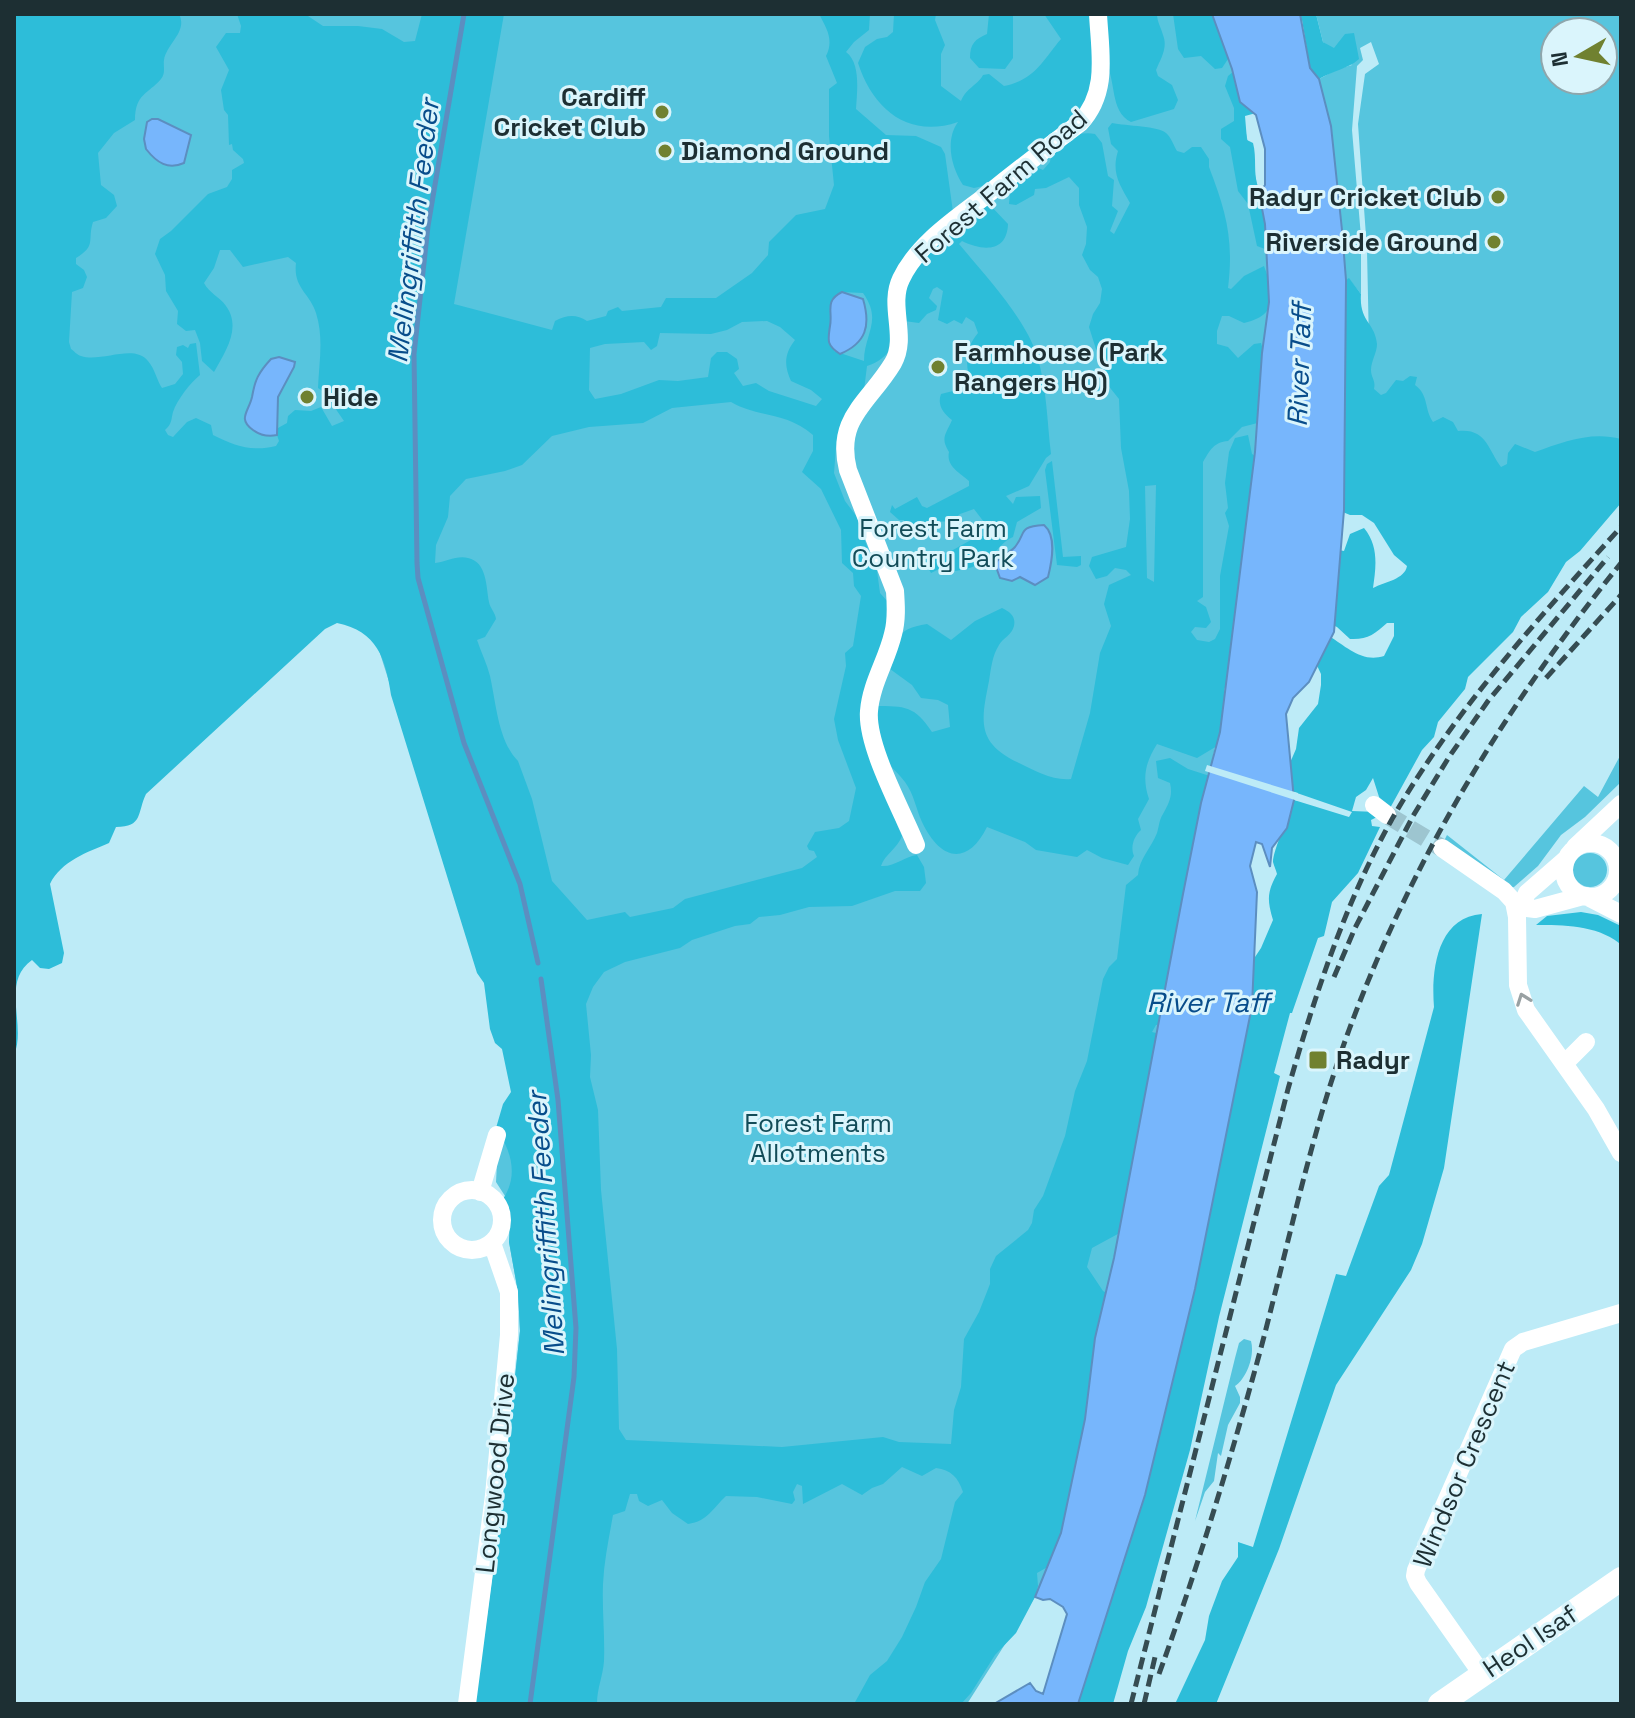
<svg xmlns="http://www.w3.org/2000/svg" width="1635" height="1718" font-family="'Space Grotesk',sans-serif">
	<rect width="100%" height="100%" fill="#bdebf7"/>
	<path fill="#56c5de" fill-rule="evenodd" d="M14 14H1212L1232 69 1259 193 1265 224 1269 302 1262 353 1255 452 1224 706 1183 894 1114 1258 1095 1338 1061 1533 1035 1597 967 1704H475L497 1544 520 1331 518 1292 509 1242 510 1214 505 1196 496 1182 497 1163 515 1093 483 978 359 587 142 790Z
		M1316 14H1621V448L1501 480 1370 392 1367 250 1358 124 1365 74 1379 64 1371 42 1360 48 1363 60 1357 66 1352 130 1361 237V294L1349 279 1346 280 1331 126 1319 79 1338 69 1352 65 1323 42ZM1555 32H1603V80H1555Z
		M1621 754V782L1585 817 1561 835 1538 866 1514 887 1510 888 1443 843 1447 835 1504 880 1584 786 1598 797Z
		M1573 870a17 17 0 1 1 34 0a17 17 0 1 1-34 0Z
		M1244 1339 1251 1341C1255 1355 1247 1378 1235 1386L1240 1397V1403L1228 1425 1221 1456 1218 1453 1214 1481 1205 1492 1195 1521 1235 1358 1239 1343Z"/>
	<path fill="#2dbdd9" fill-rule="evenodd" d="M14 14H179C188 32 167 43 164 60 163 66 166 73 161 79 148 94 135 94 135 120L114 133 98 153 101 185 114 195 117 206 106 218 93 222C87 241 97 245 76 258V264L84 270 87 277 83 288 72 292 69 342 71 349C74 351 77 355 81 356 101 363 134 343 148 361 155 369 157 381 162 388L175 384 183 374 182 362 176 355 177 347 183 345 188 348 190 344 196 343 200 375C190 383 177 400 173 412 171 420 172 424 165 430L168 435 173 437 187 422 196 418 211 425 213 435C235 446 252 452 276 446L279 441 277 435 278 428 287 423 288 416 295 410 311 411 321 407 332 426 344 421 324 392 318 388C319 363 324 338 316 313 310 293 293 288 296 263L288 257 243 267 230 250H220L214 268 204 283C209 293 220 297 226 306 242 328 225 352 214 372L202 361 200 343 195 330 186 331 177 324 178 311 166 291 165 275 155 254 160 239 171 231 208 194 227 187 232 179V170L244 163 243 159 233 150 232 144 229 145 228 115 224 110 221 90 229 70 216 47 226 33H240L241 26 237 14H305L323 26H358L382 29 404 42 415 41 422 14H504L454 304 552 330 555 321C567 315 576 314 587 321L606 316 608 311 618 307 622 311 661 307 666 298H716L752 273 768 255 769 242 796 215 825 209 834 185 829 136V89L837 83 826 56C834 40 827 29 819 14H870L869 30 854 42 846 52C861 63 857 92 856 109L886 135 916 136 941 147 945 154 953 212 933 245C947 241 963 235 965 218L989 204 1008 224C1007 253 982 251 962 241L959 244C984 274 1026 319 1037 356 1047 387 1047 422 1051 454L1046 458 1029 486 1006 496 1013 504 1016 497 1040 496 1041 508 1017 522 1013 537C1004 541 1000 547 993 554 980 567 963 571 945 572L943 567 931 573 926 564 931 552 944 555 978 536H986L987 526 974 509 960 514 952 521 934 522 916 539 904 531V520H899L890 512 892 505 895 509 917 497 922 506 927 508 969 486V481C959 472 946 466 949 452 940 438 946 434 952 420 943 413 937 405 941 394L957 390 967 393 974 389C965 369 963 351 978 333L974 322 966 317 962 324 954 320 947 324 938 320 943 291 937 287 933 289 929 298 937 306 936 310 927 314 919 323 904 321C895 342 891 358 867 366L863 398 841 431 836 447 834 473 845 501 866 529 863 536 877 571 880 593 889 603 892 613 885 628 886 633 875 706C905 706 915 706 932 732L950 727 948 705 938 700 921 698 912 685 890 669C895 640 895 629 927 624L951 640 975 621 1002 608C1010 612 1016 616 1014 626 1012 635 1003 638 999 645 992 656 991 669 989 681 981 721 976 743 1019 763 1035 771 1053 781 1071 779L1090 713 1100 653 1111 626 1104 604 1109 585 1131 575 1126 570 1115 568 1107 576 1096 579 1089 566 1092 557 1126 547 1130 519 1129 491 1121 448 1119 399 1107 384 1089 327 1093 314 1100 303 1102 289 1098 277 1090 270 1082 255 1086 244 1087 227 1079 205V188L1069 177 1046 188 1035 189 1034 195 1016 205 1009 204 1010 193 988 185 974 188 963 185C951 167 945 140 958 122 908 139 873 109 858 63L865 47 877 39 887 37 893 32 894 14H936L935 20 945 45 941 54V86L961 101C967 87 977 86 983 75L989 74 1004 86C1035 80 1043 60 1061 39L1044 14H1157C1157 22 1161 27 1163 35 1168 48 1161 58 1156 70L1158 76 1172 85 1178 100 1174 109 1131 122C1109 111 1117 80 1105 62L1095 95 1036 167 1043 170 1050 162 1052 149C1067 139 1077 131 1095 134L1102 143 1108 176 1114 180 1112 206 1118 211 1110 231 1114 234 1130 203C1120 185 1111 173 1118 151L1111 144 1108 128 1112 123C1126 126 1159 126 1166 133 1171 137 1174 146 1177 151L1184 153 1192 147H1201L1209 159V167C1226 211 1234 240 1228 288L1231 289 1244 276 1264 266C1274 293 1280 315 1244 323L1229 316H1222L1217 331V344L1228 347 1238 358 1254 344 1261 343 1267 364 1269 420 1242 427 1228 441C1214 442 1210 450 1203 462V597L1197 601 1206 607 1211 622 1206 628 1195 627 1191 632 1197 640 1209 642 1215 639 1220 629V576L1229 526 1225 513 1228 508 1225 483 1229 452 1235 438 1248 435 1252 454 1262 460 1232 676 1224 689 1227 725 1222 743 1197 758 1157 744C1145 763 1142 778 1149 799L1138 819 1141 830C1134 836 1130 847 1134 856L1128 865 1102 858 1087 850 1077 857 1036 850 1025 842 987 827C967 867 940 860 922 822 916 809 914 794 905 782 900 775 893 769 888 763 890 789 890 813 902 836 897 849 885 854 881 866 895 867 905 856 917 855L924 867 926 883 920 891H895L852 906 809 907 780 915 759 917 750 924 735 926 692 940 680 948 625 962 604 972 593 987 586 1004 591 1055 590 1077 598 1110 601 1190 617 1349 619 1429 626 1440 782 1447 883 1437 899 1442 951 1444 954 1410 961 1387 964 1339 979 1312 990 1284V1269L996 1256 1028 1230 1032 1223 1034 1210 1043 1196 1065 1136 1075 1091 1087 1061 1103 979 1109 967 1117 959 1126 885 1138 875C1139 859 1151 848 1157 833 1159 827 1159 820 1163 814 1169 803 1173 796 1170 783L1158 778 1156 761 1170 758 1188 769 1213 777 1169 1023 1156 1025 1152 1032 1164 1035 1127 1229 1092 1248 1087 1267 1103 1291 1114 1297 1060 1560 1037 1573 1038 1586 1035 1597 1016 1633 995 1655 971 1693 961 1704H854L870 1675 887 1661 902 1637 916 1607 925 1582 941 1559 955 1502 963 1492C958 1477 951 1470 936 1468L922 1476 902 1467 883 1484 872 1488 862 1495 842 1484 803 1504 802 1486 797 1484 793 1492 795 1500 792 1504 757 1497 726 1496C712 1509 708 1521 688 1524L672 1513 662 1500 648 1506 639 1501 637 1494H630L625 1511 613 1515C609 1538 604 1561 603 1584 602 1610 605 1636 604 1661 603 1676 597 1688 597 1704H475L497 1544 492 1538 501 1504 520 1331 518 1292 509 1242 510 1225 503 1199C519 1175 511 1150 496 1128L503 1104 511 1092 502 1049 495 1043 490 1029 484 983 477 973 391 695C386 659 377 631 337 623L325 629 146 794C137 813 143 827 116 827L109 843C88 852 61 861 50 884L64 953 62 963 49 969 40 968 32 960C0 983 27 1025 14 1055ZM842 292 863 293C883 321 864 334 864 361L834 351ZM767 321 780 327 795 340C784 354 784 366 791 381L811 390 822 399 816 406 769 391 756 383 743 386 734 373 739 369 737 359 727 352H717L711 358 708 377 678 381 659 380 621 394 595 399 589 390 590 348 605 344 644 342 651 350 657 346 660 333 711 334 727 330 742 322ZM731 402C758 418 786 411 813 435V451L802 472 821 489 841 530 842 563 853 573 854 586 861 596 853 646 845 653 846 666 834 719 838 740 856 788 849 821 839 828 815 832 807 846 809 850 814 851 817 857 802 868 685 899 673 908 630 917 625 912 587 920 552 881 532 799 518 761C498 741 496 702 490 676 487 664 481 652 477 640L485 637 496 619C495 612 490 608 489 602 486 586 487 562 468 558 457 555 446 562 435 563L436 545 448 517 450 496 466 479 505 471 522 465 552 436 589 427 643 423 672 408ZM1156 485 1154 582 1147 578 1145 486Z
		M989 14 1013 15V58L1005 69 979 68 970 58C970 44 975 39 987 34Z
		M1173 14H1226L1228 59 1222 68 1215 69 1201 56 1184 58 1178 49Z
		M1294 14H1316L1323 42 1334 48 1345 34 1354 33 1359 59C1348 69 1332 71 1319 79L1310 68 1302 20Z
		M1240 66 1256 113 1245 116 1247 140 1253 143C1257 158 1253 173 1258 187L1261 190 1272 243 1265 249 1257 246 1248 204 1238 191 1230 147 1221 139V129L1234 121V108L1225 86 1228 76Z
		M1349 278 1361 294C1359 322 1375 322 1377 344 1377 353 1371 361 1371 370 1371 378 1376 380 1374 389L1381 395 1386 393 1396 380 1403 381 1410 376 1417 377 1415 385C1429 395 1424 409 1433 422L1443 417 1453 422 1458 431C1486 428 1488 449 1501 467L1507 464 1508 453 1515 444 1535 452C1563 442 1591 431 1621 439V503L1580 551 1566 562 1548 592 1521 617 1513 632 1468 677 1465 689 1438 722 1434 737 1422 750 1389 810 1380 800 1373 778 1366 790 1356 797 1352 811 1376 812 1377 817 1371 820 1372 826 1380 827 1358 873 1332 902 1324 936 1318 938 1292 1013H1290L1274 1073 1280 1076 1219 1317 1190 1450 1146 1607 1128 1651 1113 1704H1069L1249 966 1261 948 1273 920C1267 900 1267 892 1277 874 1276 870 1274 866 1273 862 1273 850 1290 814 1294 800L1349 817 1352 812 1294 792 1289 785 1286 772 1296 749 1299 728 1318 704 1321 685V674L1313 657 1329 636C1347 647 1362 663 1384 656L1394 636V623H1387C1375 634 1367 640 1350 639L1337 627 1318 618 1333 549 1344 551 1350 534 1364 528C1379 546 1376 567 1373 588 1385 582 1405 579 1407 566L1394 555 1374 523 1362 515H1350L1333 508 1343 282Z
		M1052 461 1063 557 1081 556V565L1077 567 1057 565 1045 470 1047 464Z
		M1581 912 1598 915 1621 926V942L1619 943C1596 925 1563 925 1536 925L1547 916Z
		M1482 914 1444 1168 1422 1244 1411 1270 1336 1385 1279 1549 1216 1704H1175L1205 1640 1209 1616 1222 1581 1238 1557V1542L1253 1547 1336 1274 1346 1276 1379 1186 1389 1175 1434 1007C1431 971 1437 917 1482 914Z"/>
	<path fill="#77b6fc" stroke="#5c8ec0" stroke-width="2" d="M1212 14H1300L1310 68 1319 79 1331 126 1342 230 1346 280 1344 510 1334 632 1309 682 1293 698 1286 714 1294 800 1287 828 1272 848 1270 867 1262 844 1256 842 1250 866 1257 892 1252 1006 1195 1289 1145 1495 1078 1704H994L1030 1683 1036 1691 1043 1694 1067 1614 1063 1607 1050 1599 1043 1600 1035 1597 1061 1533 1085 1419 1095 1338 1114 1258 1183 894 1201 803 1220 732 1255 452 1262 353 1269 302 1265 224 1259 193 1265 185V149L1256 115 1240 102 1232 69Z
		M152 119H158L191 135 184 163C168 170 157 163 146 149L144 139 147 122Z
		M842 292 863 299C871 326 866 343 840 354 826 345 828 340 830 326 833 311 824 301 842 292Z
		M279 357 295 362 294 367 278 397 277 435C268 437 260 435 253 430 237 419 249 411 252 397 255 380 258 373 271 359Z
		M1044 525C1057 536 1052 561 1048 577L1035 585 1020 577 1012 581 1000 578 995 564C1000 555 1009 554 1015 547 1027 532 1017 527 1044 525Z"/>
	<path fill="#bdebf7" d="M1207 765 1298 793V801L1205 771Z"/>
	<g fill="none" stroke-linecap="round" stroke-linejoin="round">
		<path stroke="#5c8ec0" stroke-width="5" d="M464 14 428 226 414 354 417 563 418 578 464 743 520 884 538 963
			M530 1704 574 1377 576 1328 558 1100 541 979"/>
		<path stroke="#9dc5d0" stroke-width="18" stroke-dasharray="18 9" stroke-linecap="butt" d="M1387 815 1442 848"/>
		<path stroke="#fff" stroke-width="18" d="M1374 805 1387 815
			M1564 870a27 27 0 1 1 54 0a27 27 0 1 1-54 0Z
			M916 845C902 810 866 746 869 711 871 684 887 660 893 634 897 620 896 605 895 591L848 470C835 418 869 403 893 363 908 337 888 306 901 279 918 243 957 218 988 194 1018 170 1049 146 1080 123 1109 92 1100 53 1098 14
			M1575 847 1621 804
			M1442 848 1504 891 1514 902 1517 917 1518 985 1526 1010 1596 1109 1621 1153
			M1586 896 1621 914
			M1517 907 1535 909 1583 896
			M1521 907 1527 893 1566 859
			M1564 1064 1586 1042
			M442 1220a30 30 0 1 1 60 0a30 30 0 1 1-60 0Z
			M480 1192 497 1135
			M1482 1674 1418 1583 1415 1576 1416 1570 1513 1349 1523 1342 1621 1313
			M467 1704 494 1495 509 1335V1292L492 1243"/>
		<path stroke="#fff" stroke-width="24" d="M1440 1704 1621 1579"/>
		<path stroke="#364c52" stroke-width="5" stroke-dasharray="12 6" stroke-linecap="butt" d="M1546 678 1621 595
			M1334 977 1355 928 1413 816 1449 757 1488 701 1608 557
			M1159 1674C1198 1567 1231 1458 1261 1348 1289 1242 1311 1133 1349 1030 1412 859 1507 704 1621 563
			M1131 1704 1288 1089C1317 988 1350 887 1405 797 1466 698 1543 613 1621 527
			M1144 1704 1155 1657"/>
	</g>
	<defs><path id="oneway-chevron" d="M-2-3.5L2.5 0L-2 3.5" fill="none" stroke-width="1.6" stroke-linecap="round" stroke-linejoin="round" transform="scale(2)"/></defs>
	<use stroke="#99a1a3" href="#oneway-chevron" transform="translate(1523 999) rotate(-110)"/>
	<g fill="#708130" stroke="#daf5fc" stroke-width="3">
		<circle cx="662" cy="112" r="8"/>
		<circle cx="665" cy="151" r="8"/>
		<circle cx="1498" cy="197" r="8"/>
		<circle cx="1494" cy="242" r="8"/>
		<circle cx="938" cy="367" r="8"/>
		<circle cx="307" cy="397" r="8"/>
		<rect x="1308" y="1050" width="20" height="20" rx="4"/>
	</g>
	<g text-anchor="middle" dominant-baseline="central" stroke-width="6" stroke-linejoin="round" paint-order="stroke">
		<g font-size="26" font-weight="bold" fill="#1d2f33" stroke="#daf5fc" text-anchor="start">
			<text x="646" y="97" text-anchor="end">Cardiff<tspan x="646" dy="30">Cricket Club</tspan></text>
			<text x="681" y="151">Diamond Ground</text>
			<text x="1482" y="197" text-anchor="end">Radyr Cricket Club</text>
			<text x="1478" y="242" text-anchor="end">Riverside Ground</text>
			<text x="954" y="352">Farmhouse (Park<tspan x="954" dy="30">Rangers HQ)</tspan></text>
			<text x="323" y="397">Hide</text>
			<text x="1336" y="1060">Radyr</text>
		</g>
		<g font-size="26" fill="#1d2f33" stroke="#daf5fc">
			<text transform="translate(1001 186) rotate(-41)">Forest Farm Road</text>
			<text transform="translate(1464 1464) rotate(-67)">Windsor Crescent</text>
			<text transform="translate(495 1473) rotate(-84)">Longwood Drive</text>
			<text transform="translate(1530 1641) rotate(-34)">Heol Isaf</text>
		</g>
		<g font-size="26" fill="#124c58" stroke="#daf5fc">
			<text x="933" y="528">Forest Farm<tspan x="933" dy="30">Country Park</tspan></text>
			<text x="818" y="1123">Forest Farm<tspan x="818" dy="30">Allotments</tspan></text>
		</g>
		<g font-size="28" font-style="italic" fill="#084d8b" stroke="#daf5fc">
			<text transform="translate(413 231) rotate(-83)">Melingriffith Feeder</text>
			<text transform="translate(1299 365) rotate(-88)">River Taff</text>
			<text x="1208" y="1002">River Taff</text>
			<text transform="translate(545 1224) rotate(-94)">Melingriffith Feeder</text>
		</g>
	</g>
	<rect width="1635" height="1718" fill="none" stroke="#1d2f33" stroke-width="32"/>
	<g transform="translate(1579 56) rotate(261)"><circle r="38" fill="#daf5fc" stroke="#8ea6ac" stroke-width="2"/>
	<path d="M0-6L14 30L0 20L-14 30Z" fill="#708130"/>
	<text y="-12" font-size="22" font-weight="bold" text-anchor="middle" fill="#1d2f33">N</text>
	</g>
</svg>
